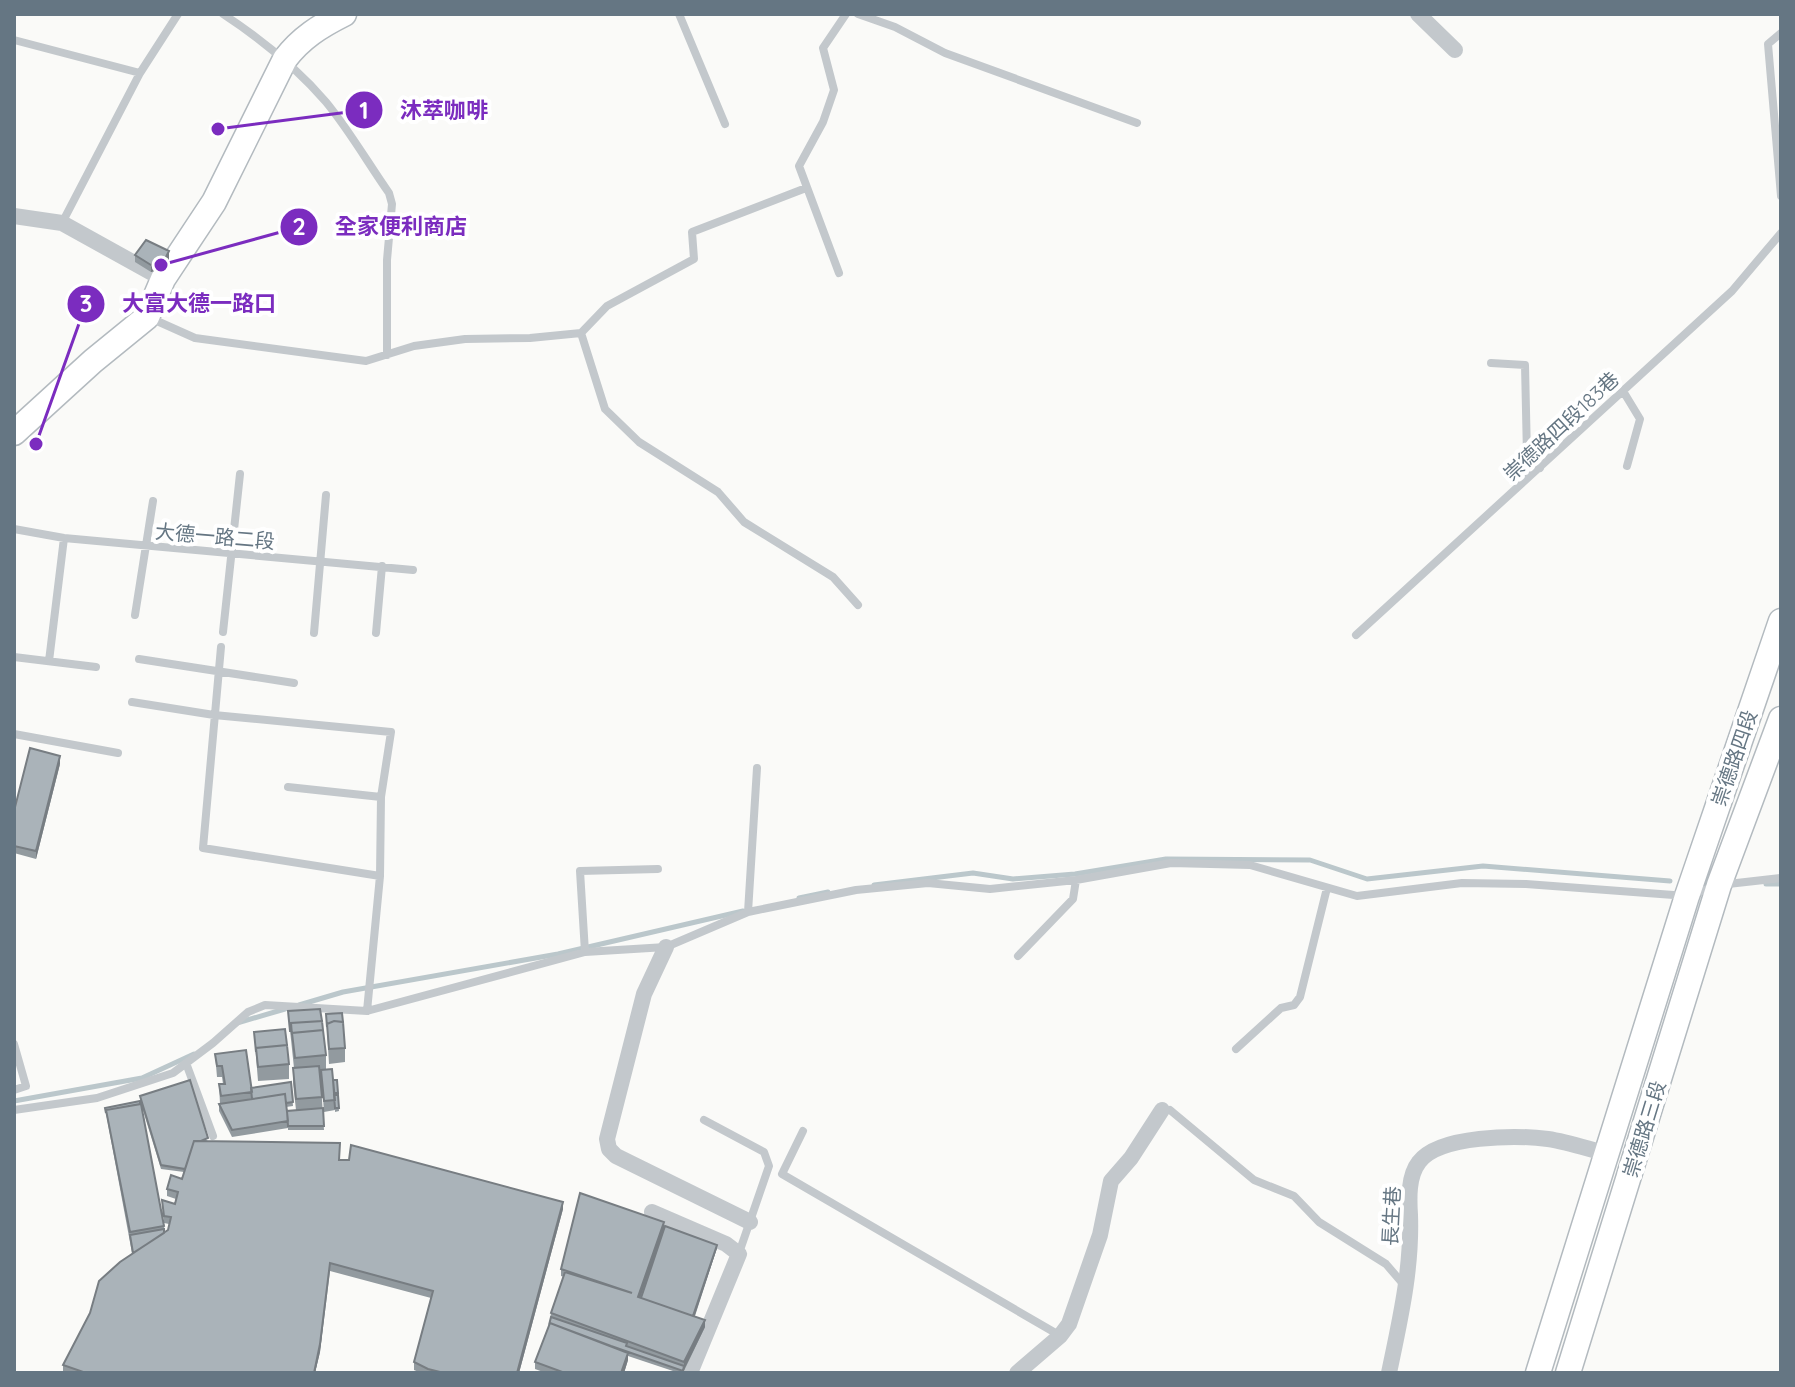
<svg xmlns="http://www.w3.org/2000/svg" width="1795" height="1387" font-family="Quicksand,'Noto Sans TC',sans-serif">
	<rect width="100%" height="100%" fill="#fafaf8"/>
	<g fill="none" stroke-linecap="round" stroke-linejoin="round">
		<path stroke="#bbc7cb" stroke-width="5" d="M1766 884H1781
			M874 885 973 873 1013 879 1075 874 1166 859 1310 860 1367 879 1483 866 1670 881
			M799 898 828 892
			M299 1005 343 992 558 954 743 911
			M237 1023 285 1009
			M14 1101 142 1078 194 1054"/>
		<g stroke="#b3babf" stroke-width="27">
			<path id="secondary" d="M14 433 93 361 147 317 163 279 214 202 285 59C301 38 320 26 344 14
				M1538 1373 1687 896 1781 621
				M1568 1373 1719 885 1781 719"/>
		</g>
		<path stroke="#c3c8cc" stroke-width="8" d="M223 14C261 39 296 67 326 102 349 130 368 163 389 193L392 204 387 260V355
			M679 14 725 124
			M858 14 895 27 945 53 1137 123
			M1781 33 1768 44 1781 196
			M14 40 140 73
			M62 223 140 73 178 14
			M839 273 799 166 823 122 834 90 823 48 846 14
			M148 317 195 338 366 361 414 346 465 339 530 338 581 333 607 306 694 259 692 232 806 188
			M581 333 605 409 639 442 718 492 744 522 833 577 858 605
			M1491 363 1525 365 1527 456 1540 468
			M1623 391 1640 419 1627 466
			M14 529 64 538 413 570
			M135 615 153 501
			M223 632 240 474
			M314 633 326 495
			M376 633 382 566
			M1356 635 1732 291 1781 233
			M221 647 203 848 380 876 367 1011
			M14 657 96 667
			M139 659 294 683
			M49 661 64 538
			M132 702 214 715 391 732 381 797 380 876
			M14 734 118 753
			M288 787 381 797
			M748 912 757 768
			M585 952 580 871 658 869
			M1018 956 1073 899 1076 880
			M14 1044 26 1086 14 1090
			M1236 1049 1281 1008 1294 1005 1300 997 1327 888
			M186 1063 213 1136
			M14 1110 97 1098 173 1073 213 1043 248 1012 265 1005 367 1011 585 952 666 947 748 912 856 890 928 883 990 889 1076 880 1171 863 1250 865 1357 896 1462 883 1526 884 1687 896 1719 885 1781 878
			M1170 1110 1254 1180 1294 1196 1319 1222 1386 1264 1404 1285
			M704 1120 764 1152 769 1166 739 1253
			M803 1131 782 1174 1059 1335"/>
		<path stroke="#c3c8cc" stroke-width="16" d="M1418 14 1455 50
			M14 216 62 223 163 279
			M666 947 644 994 607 1139 609 1149 616 1156 750 1222
			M652 1212 726 1244 739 1254 690 1373
			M1017 1373 1060 1336 1069 1324 1100 1235 1111 1181 1131 1158 1162 1110
			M1389 1373C1400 1320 1412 1269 1410 1215 1409 1199 1408 1176 1419 1162 1439 1135 1517 1135 1548 1139 1568 1142 1588 1149 1608 1154"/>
		<use href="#secondary" stroke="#fff" stroke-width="24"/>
	</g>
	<path fill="#929a9f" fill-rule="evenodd" d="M135 255 169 259 164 268 151 272 135 262Z
		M60 764 36 859 14 853V811Z
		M288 1011 326 1055V1069L333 1080H337L339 1111 335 1112V1110L324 1112 321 1070H320L324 1130H288V1128L232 1137 219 1111V1104H220L219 1084H223L222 1077H217L215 1054 251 1088 291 1082 293 1106 286 1107 287 1111 296 1110 293 1083V1068H294Z
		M326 1014 345 1048V1062L329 1064Z
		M254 1032 289 1064V1079L258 1081Z
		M140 1096 208 1141 339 1160 563 1209 519 1373H421L414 1370V1362L431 1298 330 1271 320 1352 315 1373H63V1365L132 1253 105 1108 141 1104ZM141 1104 161 1169 184 1172 182 1179 167 1189V1196L176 1199 175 1204 162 1200 164 1223 169 1224 168 1230 164 1233V1226Z
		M664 1228 717 1248 695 1316 705 1327 683 1373H679L628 1356V1360L624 1373H546L535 1369V1362L549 1327 551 1313 564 1277 561 1276V1269Z"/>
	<path fill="#777d82" d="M169 251V259L164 268 151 272V265Z
		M60 756V764L36 859V851Z
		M563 1202V1209L519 1373H517Z
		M664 1222V1230L638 1304V1297Z
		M717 1245V1248L693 1321V1317Z
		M330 1263 320 1352 315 1373H314Z
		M705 1320V1327L684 1370V1362Z
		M628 1353V1360L624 1373H621Z"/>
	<path fill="#aab3b9" stroke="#777d82" stroke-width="2" d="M146 240 169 251 164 261 151 265 135 255Z
		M30 748 60 756 36 851 14 846V811Z
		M320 1009 322 1021 291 1023V1031H290L288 1011Z
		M342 1013 343 1022 334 1021 327 1024V1027L326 1014Z
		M322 1021 323 1030 292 1033V1035L291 1023Z
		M334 1021 343 1022 345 1048 329 1049 327 1024Z
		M285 1029 287 1045 256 1048V1052L254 1032Z
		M323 1030 326 1055 295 1058 292 1033Z
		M287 1045 289 1064 258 1067 256 1048Z
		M246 1050 252 1092 221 1096 219 1084H225L222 1066H217L215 1054Z
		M319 1066 322 1097 296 1099 293 1068Z
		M332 1069 335 1100 324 1101 321 1070Z
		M190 1080 208 1138 201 1141H194L185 1169 161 1165 140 1096Z
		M333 1080H337L338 1093H334Z
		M291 1082 293 1102 286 1103 285 1094 252 1099 251 1088Z
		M285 1094 288 1121 232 1130 219 1104Z
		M334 1095H338L339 1108H335Z
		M140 1101V1104L106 1110V1113L105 1108Z
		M141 1104 164 1226 130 1232 106 1110Z
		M323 1108 324 1126H288L287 1111Z
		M194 1141 340 1143 339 1160H349L351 1145 563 1202 517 1373H444L428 1369 414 1362 433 1291 330 1263 320 1344 314 1373H86L63 1365 90 1313 99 1281 120 1262 168 1230 171 1217 164 1216 162 1200 175 1204 178 1192 167 1189 171 1175 182 1179Z
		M580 1193 664 1222 638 1297 705 1320 684 1362 551 1313 565 1272 632 1293 561 1269Z
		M665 1226 717 1245 693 1316 641 1298Z
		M164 1229V1233L133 1253 130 1235Z
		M551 1317 627 1343 626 1346 684 1366 683 1371 611 1346 550 1323 549 1325Z
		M550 1323 628 1353 621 1373H565L535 1362Z"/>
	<g text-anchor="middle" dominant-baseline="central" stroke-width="8" stroke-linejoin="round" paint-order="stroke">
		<g font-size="20" fill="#657683" stroke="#fff">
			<text transform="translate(1561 426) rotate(-43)">崇德路四段183巷</text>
			<text transform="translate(215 536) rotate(5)">大德一路二段</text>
			<text transform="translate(1734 758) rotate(-71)">崇德路四段</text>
			<text transform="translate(1644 1129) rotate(-73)">崇德路三段</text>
			<text transform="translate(1391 1216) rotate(-87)">長生巷</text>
		</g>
	</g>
	<path fill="none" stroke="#7b2cbf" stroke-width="3" d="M218 129L364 110M161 265L299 227M36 444L86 304"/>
	<g fill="#7b2cbf" stroke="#fff" stroke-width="3">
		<circle cx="218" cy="129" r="8"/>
		<circle cx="161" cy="265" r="8"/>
		<circle cx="36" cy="444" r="8"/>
		<circle cx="364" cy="110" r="20"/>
		<circle cx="299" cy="227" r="20"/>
		<circle cx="86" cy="304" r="20"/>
	</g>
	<g font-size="24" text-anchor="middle" font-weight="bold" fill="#fff">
		<text x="364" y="119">1</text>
		<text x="299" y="235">2</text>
		<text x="86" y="312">3</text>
	</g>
	<g font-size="22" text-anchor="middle" font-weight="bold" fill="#7b2cbf" stroke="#fff" stroke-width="8" stroke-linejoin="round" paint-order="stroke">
		<text x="444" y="118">沐萃咖啡</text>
		<text x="401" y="234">全家便利商店</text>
		<text x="199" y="311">大富大德一路口</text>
	</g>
	<rect width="1795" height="1387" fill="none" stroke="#657683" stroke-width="32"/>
</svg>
